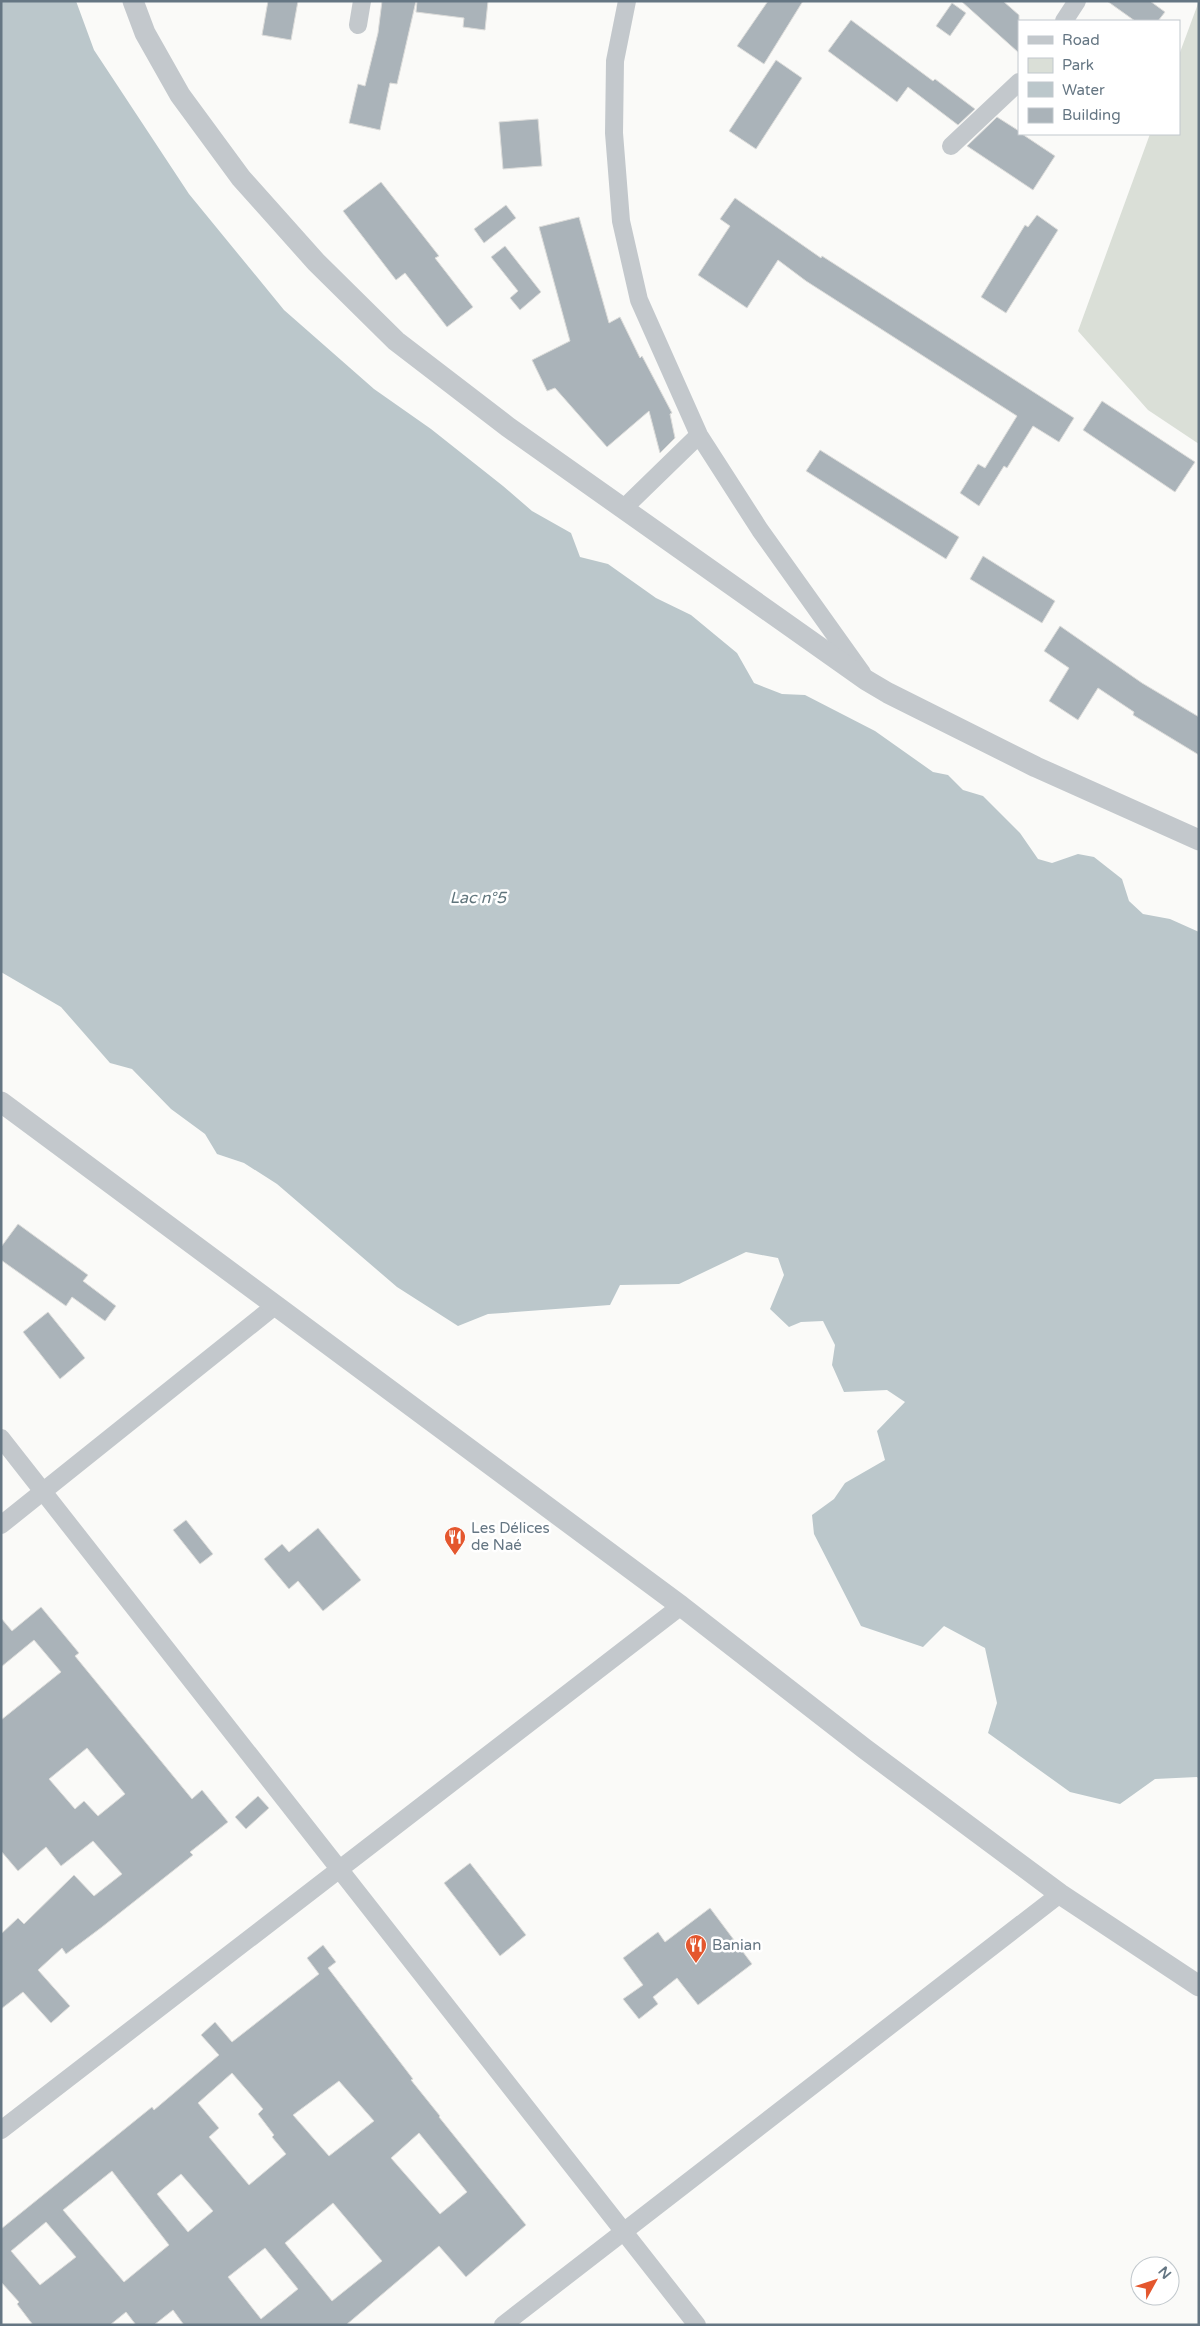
<svg xmlns="http://www.w3.org/2000/svg" width="1200" height="2326" font-family="'Varela Round',sans-serif">
	<rect width="100%" height="100%" fill="#fafaf8"/>
	<path fill="#dadfd7" d="M1199 1V444L1148 410 1078 331 1150 134H1179V55Z"/>
	<path fill="#bbc7cb" d="M1 1H76L94 50 189 194 284 310 374 389 431 429 503 486 532 511 571 533 580 557 608 564 656 598 691 615 737 653 754 683 782 694 805 695 875 731 933 772 948 775 963 790 983 796 1020 833 1038 859 1052 863 1078 854 1094 857 1122 879 1129 901 1143 914 1170 919 1199 932V1779L1197 1777 1155 1779 1120 1804 1070 1792 988 1733 997 1703 985 1648 944 1626 923 1647 861 1626 814 1534 812 1515 834 1499 845 1483 885 1460 877 1431 905 1402 887 1390 844 1392 832 1365 835 1345 823 1321 801 1322 789 1327 770 1309 784 1275 778 1258 746 1252 679 1284 620 1285 610 1305 488 1314 458 1326 397 1287 277 1184 244 1163 217 1154 205 1134 171 1109 132 1069 110 1063 61 1007 1 972Z"/>
	<path fill="#aab3b9" stroke="#dcdcda" fill-rule="evenodd" d="M268 1H298L291 40 262 35Z
		M382 1H416L397 84 390 83 380 130 349 123 358 84 365 86 378 33Z
		M417 1H488L485 30 463 27 464 18 416 12Z
		M768 1H803L764 64 737 46Z
		M961 1H1003L1019 15V53Z
		M1107 1H1150L1165 12 1158 21H1135Z
		M952 3 966 13 950 36 936 26Z
		M851 20 933 81 935 79 975 109 958 125 908 87 897 102 828 51Z
		M776 60 802 78 756 149 729 131Z
		M997 117 1019 131V134H1022L1055 156 1033 190 967 146Z
		M538 119 542 166 503 169 499 122Z
		M381 182 439 256 435 258 473 307 447 327 405 273 396 280 343 211Z
		M735 198 821 258 822 256 1074 418 1059 442 1033 426 1007 468 1004 466 979 506 960 493 978 464 985 468 1017 416 806 281 778 260 747 308 698 275 730 226 720 219Z
		M506 205 516 218 484 243 474 229Z
		M1037 215 1058 230 1006 313 981 297 1025 225 1028 227Z
		M579 217 609 323 620 317 640 358 642 356 672 413 670 414 675 438 660 453 649 411 607 447 555 388 547 391 532 360 570 341 539 227Z
		M505 246 541 292 520 310 510 298 518 291 491 257Z
		M1102 401 1195 462 1175 492 1083 430Z
		M820 450 959 537 946 559 806 471Z
		M983 556 1055 601 1042 623 970 579Z
		M1060 626 1142 683 1199 717V755L1133 715 1134 712 1098 688 1078 720 1049 701 1069 668 1044 651Z
		M18 1224 88 1275 83 1281 116 1306 105 1321 72 1297 66 1306 1 1260V1247Z
		M48 1312 85 1358 60 1379 23 1332Z
		M186 1520 213 1554 200 1564 173 1530Z
		M318 1528 361 1580 323 1611 298 1581 289 1589 264 1559 282 1544 289 1552Z
		M41 1607 79 1653 75 1656 192 1799 202 1790 228 1822 190 1852 193 1855 102 1927 66 1954 62 1948 38 1970 70 2006 51 2023 23 1992 1 2009V1934L18 1918 24 1924 74 1875 94 1896 122 1874 93 1841 61 1866 46 1847 18 1871 1 1851V1720L61 1672 34 1640 1 1667V1618L12 1631ZM87 1748 125 1794 98 1816 84 1801 75 1809 49 1779Z
		M258 1796 269 1808 246 1829 235 1817Z
		M470 1863 526 1935 500 1956 444 1883Z
		M710 1908 752 1964 698 2005 677 1978 653 1997 658 2004 639 2019 623 1999 643 1985 623 1958 658 1932 665 1942Z
		M323 1945 336 1962 328 1968 413 2079 411 2080 440 2116 439 2117 526 2225 466 2277 439 2246 346 2325H184L173 2310 154 2325H136L126 2312 110 2325H33L17 2304 19 2302 1 2282V2229L152 2107 154 2110 219 2055 201 2035 215 2022 232 2042 319 1974 307 1958ZM232 2073 263 2109 258 2114 274 2135 272 2137 286 2154 249 2185 209 2137 219 2128 198 2103ZM339 2081 374 2121 329 2156 293 2115ZM419 2133 467 2192 440 2214 391 2158ZM112 2171 169 2245 124 2282 63 2210ZM181 2174 213 2211 188 2232 157 2194ZM333 2203 382 2261 332 2301 285 2243ZM46 2222 76 2257 40 2285 11 2251ZM265 2248 298 2289 261 2319 228 2277Z"/>
	<g fill="none" stroke-linecap="round" stroke-linejoin="round">
		<path stroke="#c3c8cc" stroke-width="18" d="M627 1 615 61 614 133 621 221 639 300 699 435 760 530 862 673
			M1064 21 1077 1
			M358 25 362 1
			M951 146 1019 82
			M625 507 699 435
			M1 1438 697 2325
			M1 1525 276 1305
			M1 2130 681 1606
			M503 2325 1060 1894"/>
		<path stroke="#c3c8cc" stroke-width="21" d="M133 1 145 33 180 95 241 178 316 262 396 341 508 427 866 680 888 693 1036 767 1199 840
			M1 1102 681 1606 865 1749 1060 1894 1199 1986"/>
	</g>
	<defs>
		<g id="restaurant-pin" transform="scale(1.125)"><path d="M0 17L-7.5 6A9.5 9.5 0 1 1 7.5 6Z" fill="#e4572e" stroke="#fff"/><path d="M-5-6h1v4h1v-4h1v4h1v-4h1v5L-1.5 .5V6h-2V.5L-5-1ZM5-6V6H3V1.5H1.5Q1.5-4 5-6Z" fill="#fff"/></g>
	</defs>
	<g fill-rule="evenodd">
		<use href="#restaurant-pin" x="455" y="1537"/>
		<use href="#restaurant-pin" x="696" y="1945"/>
	</g>
	<g text-anchor="middle" dominant-baseline="central" stroke-width="5" stroke-linejoin="round" paint-order="stroke">
		<g font-size="15" fill="#657683" stroke="#fff" text-anchor="start">
			<text x="471" y="1528">Les Délices<tspan x="471" dy="17">de Naé</tspan></text>
			<text x="712" y="1945">Banian</text>
		</g>
		<g font-size="16" font-style="italic" fill="#60757c" stroke="#fff">
			<text x="478" y="898">Lac n°5</text>
		</g>
	</g>
	<rect width="1200" height="2326" fill="none" stroke="#657683" stroke-width="5"/>
	<rect x="1018" y="20" width="162" height="115" fill="#ffffff" stroke="#c1c8cd"/>
	<rect x="1028" y="36" width="25" height="8" fill="#c3c8cc" stroke="#c1c8cd"/>
	<text x="1062" y="45" font-size="15" fill="#657683">Road</text>
	<rect x="1028" y="58" width="25" height="15" fill="#dadfd7" stroke="#c1c8cd"/>
	<text x="1062" y="70" font-size="15" fill="#657683">Park</text>
	<rect x="1028" y="82" width="25" height="15" fill="#bbc7cb" stroke="#c1c8cd"/>
	<text x="1062" y="95" font-size="15" fill="#657683">Water</text>
	<rect x="1028" y="108" width="25" height="15" fill="#aab3b9" stroke="#c1c8cd"/>
	<text x="1062" y="120" font-size="15" fill="#657683">Building</text>
	<g transform="translate(1155 2281) rotate(50)"><circle r="24" fill="#ffffff" stroke="#c1c8cd"/>
	<path d="M0-4L9 19L0 12L-9 19Z" fill="#e4572e"/>
	<text y="-8" font-size="14" font-weight="bold" text-anchor="middle" fill="#657683">N</text>
	</g>
</svg>
